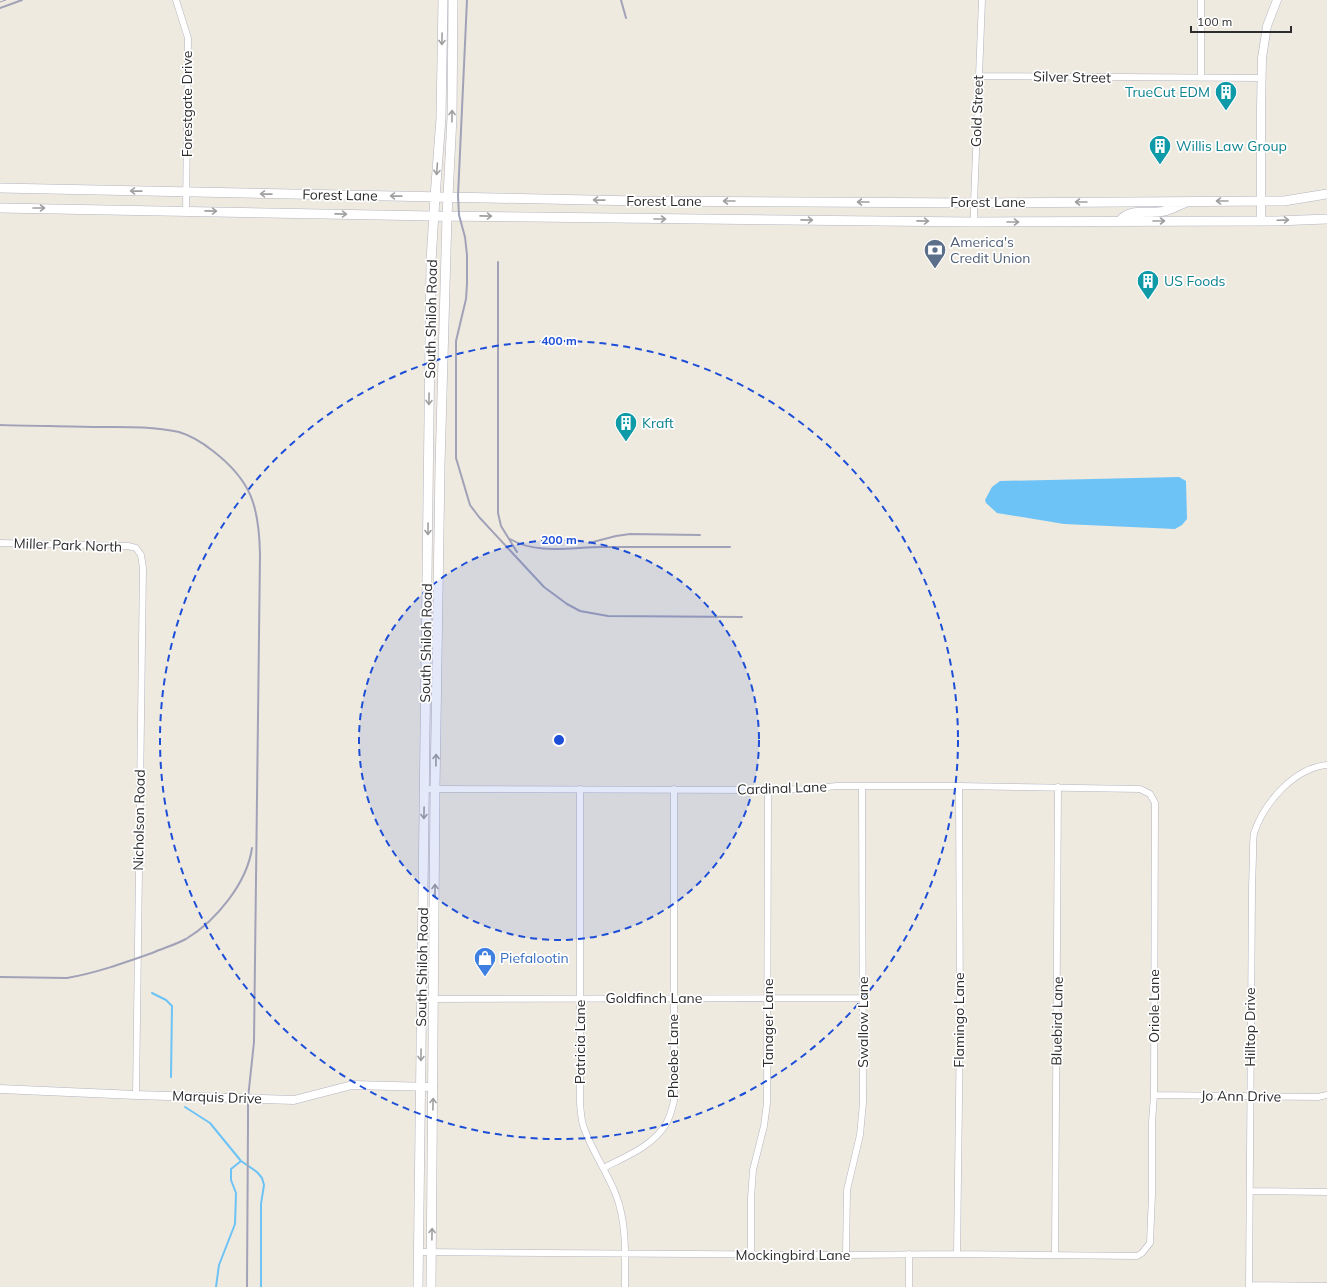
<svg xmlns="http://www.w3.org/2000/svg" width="1327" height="1287" font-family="Mulish,sans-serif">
	<rect width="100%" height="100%" fill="#efeadf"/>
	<path fill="#6dc3f6" d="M1179 477 1186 481 1187 519 1182 525 1175 529 1064 524 997 513 986 503 985 500 992 487 1000 481Z"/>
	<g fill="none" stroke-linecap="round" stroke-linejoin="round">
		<path stroke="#6dc3f6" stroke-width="2" d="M152 993 166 1000 172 1006 171 1077
			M185 1107 210 1123 241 1161 257 1172 262 1178 264 1185 261 1204V1287
			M216 1287 219 1265 235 1224 236 1193 231 1180V1169L241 1161"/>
		<g stroke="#b3b3c1" stroke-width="7">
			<path id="minor" d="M176 0 188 38 186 211
				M1201 0V78
				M979 76 1261 78
				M974 222V203L982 0
				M0 543 128 546 136 548 141 555 143 568 136 1095
				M580 789V1104C581 1111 581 1121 584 1128 592 1151 607 1172 616 1195 627 1223 625 1257 625 1287
				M421 999 863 998
				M1154 1095 1318 1097 1327 1095
				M603 1168C625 1157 653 1146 666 1124 670 1117 672 1109 674 1101V789
				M1250 1191 1327 1192
				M419 1252 846 1255 957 1254 1137 1256 1142 1253 1150 1243 1152 1194V1122L1154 1095 1155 803 1150 794 1140 789 959 786H837L807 789 768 790 424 789
				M751 1254V1198L753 1170 764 1126 767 1103 768 790
				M957 1254 960 1023 959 786
				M1055 1254 1058 787
				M846 1255 847 1190 860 1135 863 1103 862 786
				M1249 1285 1327 1286
				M909 1287V1254
				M1249 1287 1252 892C1252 878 1253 865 1253 852 1253 846 1253 839 1254 833 1264 803 1294 768 1327 765"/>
		</g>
		<g stroke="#b3b3c1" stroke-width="9">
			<path id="tertiary" d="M1261 221V108L1262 58 1267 26 1277 0
				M0 1089 136 1095 294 1100 352 1085 433 1087"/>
		</g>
		<g stroke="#b3b3c1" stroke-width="10">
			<path id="secondary" d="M0 188 639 201 974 203 1284 201 1327 194
				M0 208 433 216 974 222 1277 221 1327 219
				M1120 221C1130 207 1150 215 1164 211 1171 210 1178 205 1185 203
				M418 1287 431 261 435 197 441 118 443 0
				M431 1287 435 789 440 466 447 216 452 117 453 0"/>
		</g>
		<use href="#minor" stroke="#fff" stroke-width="6"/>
		<use href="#tertiary" stroke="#fff" stroke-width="8"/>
		<use href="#secondary" stroke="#fff" stroke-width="9"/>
		<path stroke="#a1a2b8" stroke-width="1" d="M0 2 6 0"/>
		<path stroke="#a1a2b8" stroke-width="2" d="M467 0 458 196 459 215 465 237 467 255V284L466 299 456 341V458L470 505 479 517 544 587 567 604 580 611 608 616 742 617
			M621 0 626 18
			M0 8 22 0
			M498 262V513L501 526 517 552
			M0 425C32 426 65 426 97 427 124 427 152 426 179 432 192 436 203 443 213 451 252 481 259 507 260 554L254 1042 248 1098V1123L247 1287
			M510 539C537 555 572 547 602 547 645 547 687 547 730 547
			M589 543 616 536 630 534 700 535
			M0 977 67 978C96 973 124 963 152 953 163 948 175 945 186 939 216 921 247 883 252 848"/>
	</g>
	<defs><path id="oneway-shaft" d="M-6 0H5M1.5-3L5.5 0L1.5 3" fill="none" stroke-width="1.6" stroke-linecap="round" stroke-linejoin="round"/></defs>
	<g stroke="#a0a0a0">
		<use href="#oneway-shaft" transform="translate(442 39) rotate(91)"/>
		<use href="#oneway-shaft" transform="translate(452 116) rotate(-89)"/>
		<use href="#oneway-shaft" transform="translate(437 169) rotate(94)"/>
		<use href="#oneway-shaft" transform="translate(136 191) rotate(-179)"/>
		<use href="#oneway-shaft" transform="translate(266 194) rotate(-179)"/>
		<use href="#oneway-shaft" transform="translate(396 196) rotate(-179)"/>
		<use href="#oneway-shaft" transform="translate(599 200) rotate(-179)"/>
		<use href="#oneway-shaft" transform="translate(729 201) rotate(-180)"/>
		<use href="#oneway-shaft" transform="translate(1222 201) rotate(180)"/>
		<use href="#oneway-shaft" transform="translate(863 202) rotate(-180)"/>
		<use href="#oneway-shaft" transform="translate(1081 202) rotate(180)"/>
		<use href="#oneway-shaft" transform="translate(39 208)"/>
		<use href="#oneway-shaft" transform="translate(211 211) rotate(1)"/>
		<use href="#oneway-shaft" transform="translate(341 214) rotate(1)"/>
		<use href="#oneway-shaft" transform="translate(486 216) rotate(1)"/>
		<use href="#oneway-shaft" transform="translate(660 219)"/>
		<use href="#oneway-shaft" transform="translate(807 220) rotate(1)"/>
		<use href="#oneway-shaft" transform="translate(1283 220) rotate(-2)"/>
		<use href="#oneway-shaft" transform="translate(923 221) rotate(1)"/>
		<use href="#oneway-shaft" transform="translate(1159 221)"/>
		<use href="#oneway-shaft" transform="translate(1013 222)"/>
		<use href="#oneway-shaft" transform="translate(429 399) rotate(91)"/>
		<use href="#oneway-shaft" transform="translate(428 529) rotate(91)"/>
		<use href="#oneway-shaft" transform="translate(436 760) rotate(-89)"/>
		<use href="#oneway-shaft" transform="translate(424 813) rotate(91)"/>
		<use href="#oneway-shaft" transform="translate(435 890) rotate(-90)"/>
		<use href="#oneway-shaft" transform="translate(421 1055) rotate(91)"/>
		<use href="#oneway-shaft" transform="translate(433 1104) rotate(-89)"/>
		<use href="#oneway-shaft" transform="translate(432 1234) rotate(-89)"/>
	</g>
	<circle cx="559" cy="740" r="200" fill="#1d4ed8" fill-opacity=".12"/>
	<g fill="none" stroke="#1d4ed8" stroke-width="2" stroke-dasharray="7 5">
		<circle cx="559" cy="740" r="200"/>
		<circle cx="559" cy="740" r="399"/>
	</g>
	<defs>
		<g id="building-pin" transform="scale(1.15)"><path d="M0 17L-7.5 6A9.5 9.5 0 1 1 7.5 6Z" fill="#0f9aa8" stroke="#fff"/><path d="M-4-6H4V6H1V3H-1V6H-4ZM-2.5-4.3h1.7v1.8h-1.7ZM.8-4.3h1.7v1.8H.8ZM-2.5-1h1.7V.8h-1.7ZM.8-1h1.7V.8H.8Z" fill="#fff"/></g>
		<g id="bank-pin" transform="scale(1.15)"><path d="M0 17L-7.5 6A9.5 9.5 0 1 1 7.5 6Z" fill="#5c6f8a" stroke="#fff"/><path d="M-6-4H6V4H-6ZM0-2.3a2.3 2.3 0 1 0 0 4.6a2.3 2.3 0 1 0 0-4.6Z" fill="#fff"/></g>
		<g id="shop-pin" transform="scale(1.15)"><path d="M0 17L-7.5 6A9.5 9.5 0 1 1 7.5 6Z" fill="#3f7fe0" stroke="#fff"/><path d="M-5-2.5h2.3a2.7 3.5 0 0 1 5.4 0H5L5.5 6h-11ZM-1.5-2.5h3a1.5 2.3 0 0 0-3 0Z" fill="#fff"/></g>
	</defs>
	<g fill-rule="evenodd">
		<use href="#building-pin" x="1226" y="92"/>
		<use href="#building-pin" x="1160" y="146"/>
		<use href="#bank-pin" x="935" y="250"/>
		<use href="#building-pin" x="1148" y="281"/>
		<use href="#building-pin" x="626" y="423"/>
		<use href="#shop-pin" x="485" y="958"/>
	</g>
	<g text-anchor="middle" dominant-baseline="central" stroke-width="3.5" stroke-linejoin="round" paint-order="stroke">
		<g font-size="14" fill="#2d2d2d" stroke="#fff">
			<text transform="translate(1072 77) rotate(1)">Silver Street</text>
			<text transform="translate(187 104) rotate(-90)">Forestgate Drive</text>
			<text transform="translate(977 111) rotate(-88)">Gold Street</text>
			<text transform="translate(340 195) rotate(1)">Forest Lane</text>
			<text x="664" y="201">Forest Lane</text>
			<text x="988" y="202">Forest Lane</text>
			<text transform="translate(431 319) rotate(-89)">South Shiloh Road</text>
			<text transform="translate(68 545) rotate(2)">Miller Park North</text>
			<text transform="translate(426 643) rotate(-89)">South Shiloh Road</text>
			<text transform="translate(782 788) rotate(-2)">Cardinal Lane</text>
			<text transform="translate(139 820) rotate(-89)">Nicholson Road</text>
			<text transform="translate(422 967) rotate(-89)">South Shiloh Road</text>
			<text x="654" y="998">Goldfinch Lane</text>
			<text transform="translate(1154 1006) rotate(-90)">Oriole Lane</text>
			<text transform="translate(959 1020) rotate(-90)">Flamingo Lane</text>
			<text transform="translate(1057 1021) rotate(-89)">Bluebird Lane</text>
			<text transform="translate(863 1022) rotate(-90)">Swallow Lane</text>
			<text transform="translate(768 1023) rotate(-90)">Tanager Lane</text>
			<text transform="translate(1250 1027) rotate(-90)">Hilltop Drive</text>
			<text transform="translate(580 1042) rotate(-90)">Patricia Lane</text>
			<text transform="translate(673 1056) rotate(-90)">Phoebe Lane</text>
			<text transform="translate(1241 1096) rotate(1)">Jo Ann Drive</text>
			<text transform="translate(217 1097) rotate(2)">Marquis Drive</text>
			<text x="793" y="1255">Mockingbird Lane</text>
		</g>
		<g font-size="14" fill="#0d838f" stroke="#fff" text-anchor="start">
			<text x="1210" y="92" text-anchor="end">TrueCut EDM</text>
			<text x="1176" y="146">Willis Law Group</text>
			<text x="1164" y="281">US Foods</text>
			<text x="642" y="423">Kraft</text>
		</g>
		<g font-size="14" fill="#4e5e75" stroke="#fff" text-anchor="start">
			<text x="950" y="242">America's<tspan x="950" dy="16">Credit Union</tspan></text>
		</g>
		<g font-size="14" fill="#366cbe" stroke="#fff" text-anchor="start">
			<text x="500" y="958">Piefalootin</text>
		</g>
	</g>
	<circle cx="559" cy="740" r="6" fill="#1d4ed8" stroke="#fff" stroke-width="2"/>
	<g font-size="12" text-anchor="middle" font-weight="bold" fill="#1d4ed8" stroke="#fff" stroke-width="3.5" stroke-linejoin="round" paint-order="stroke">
		<text x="559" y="345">400 m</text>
		<text x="559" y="544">200 m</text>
	</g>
	<path d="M1191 26v6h100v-6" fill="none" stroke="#2d2d2d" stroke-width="2"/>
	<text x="1197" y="26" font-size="12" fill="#2d2d2d" stroke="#ffffff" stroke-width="3" paint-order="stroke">100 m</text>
</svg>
